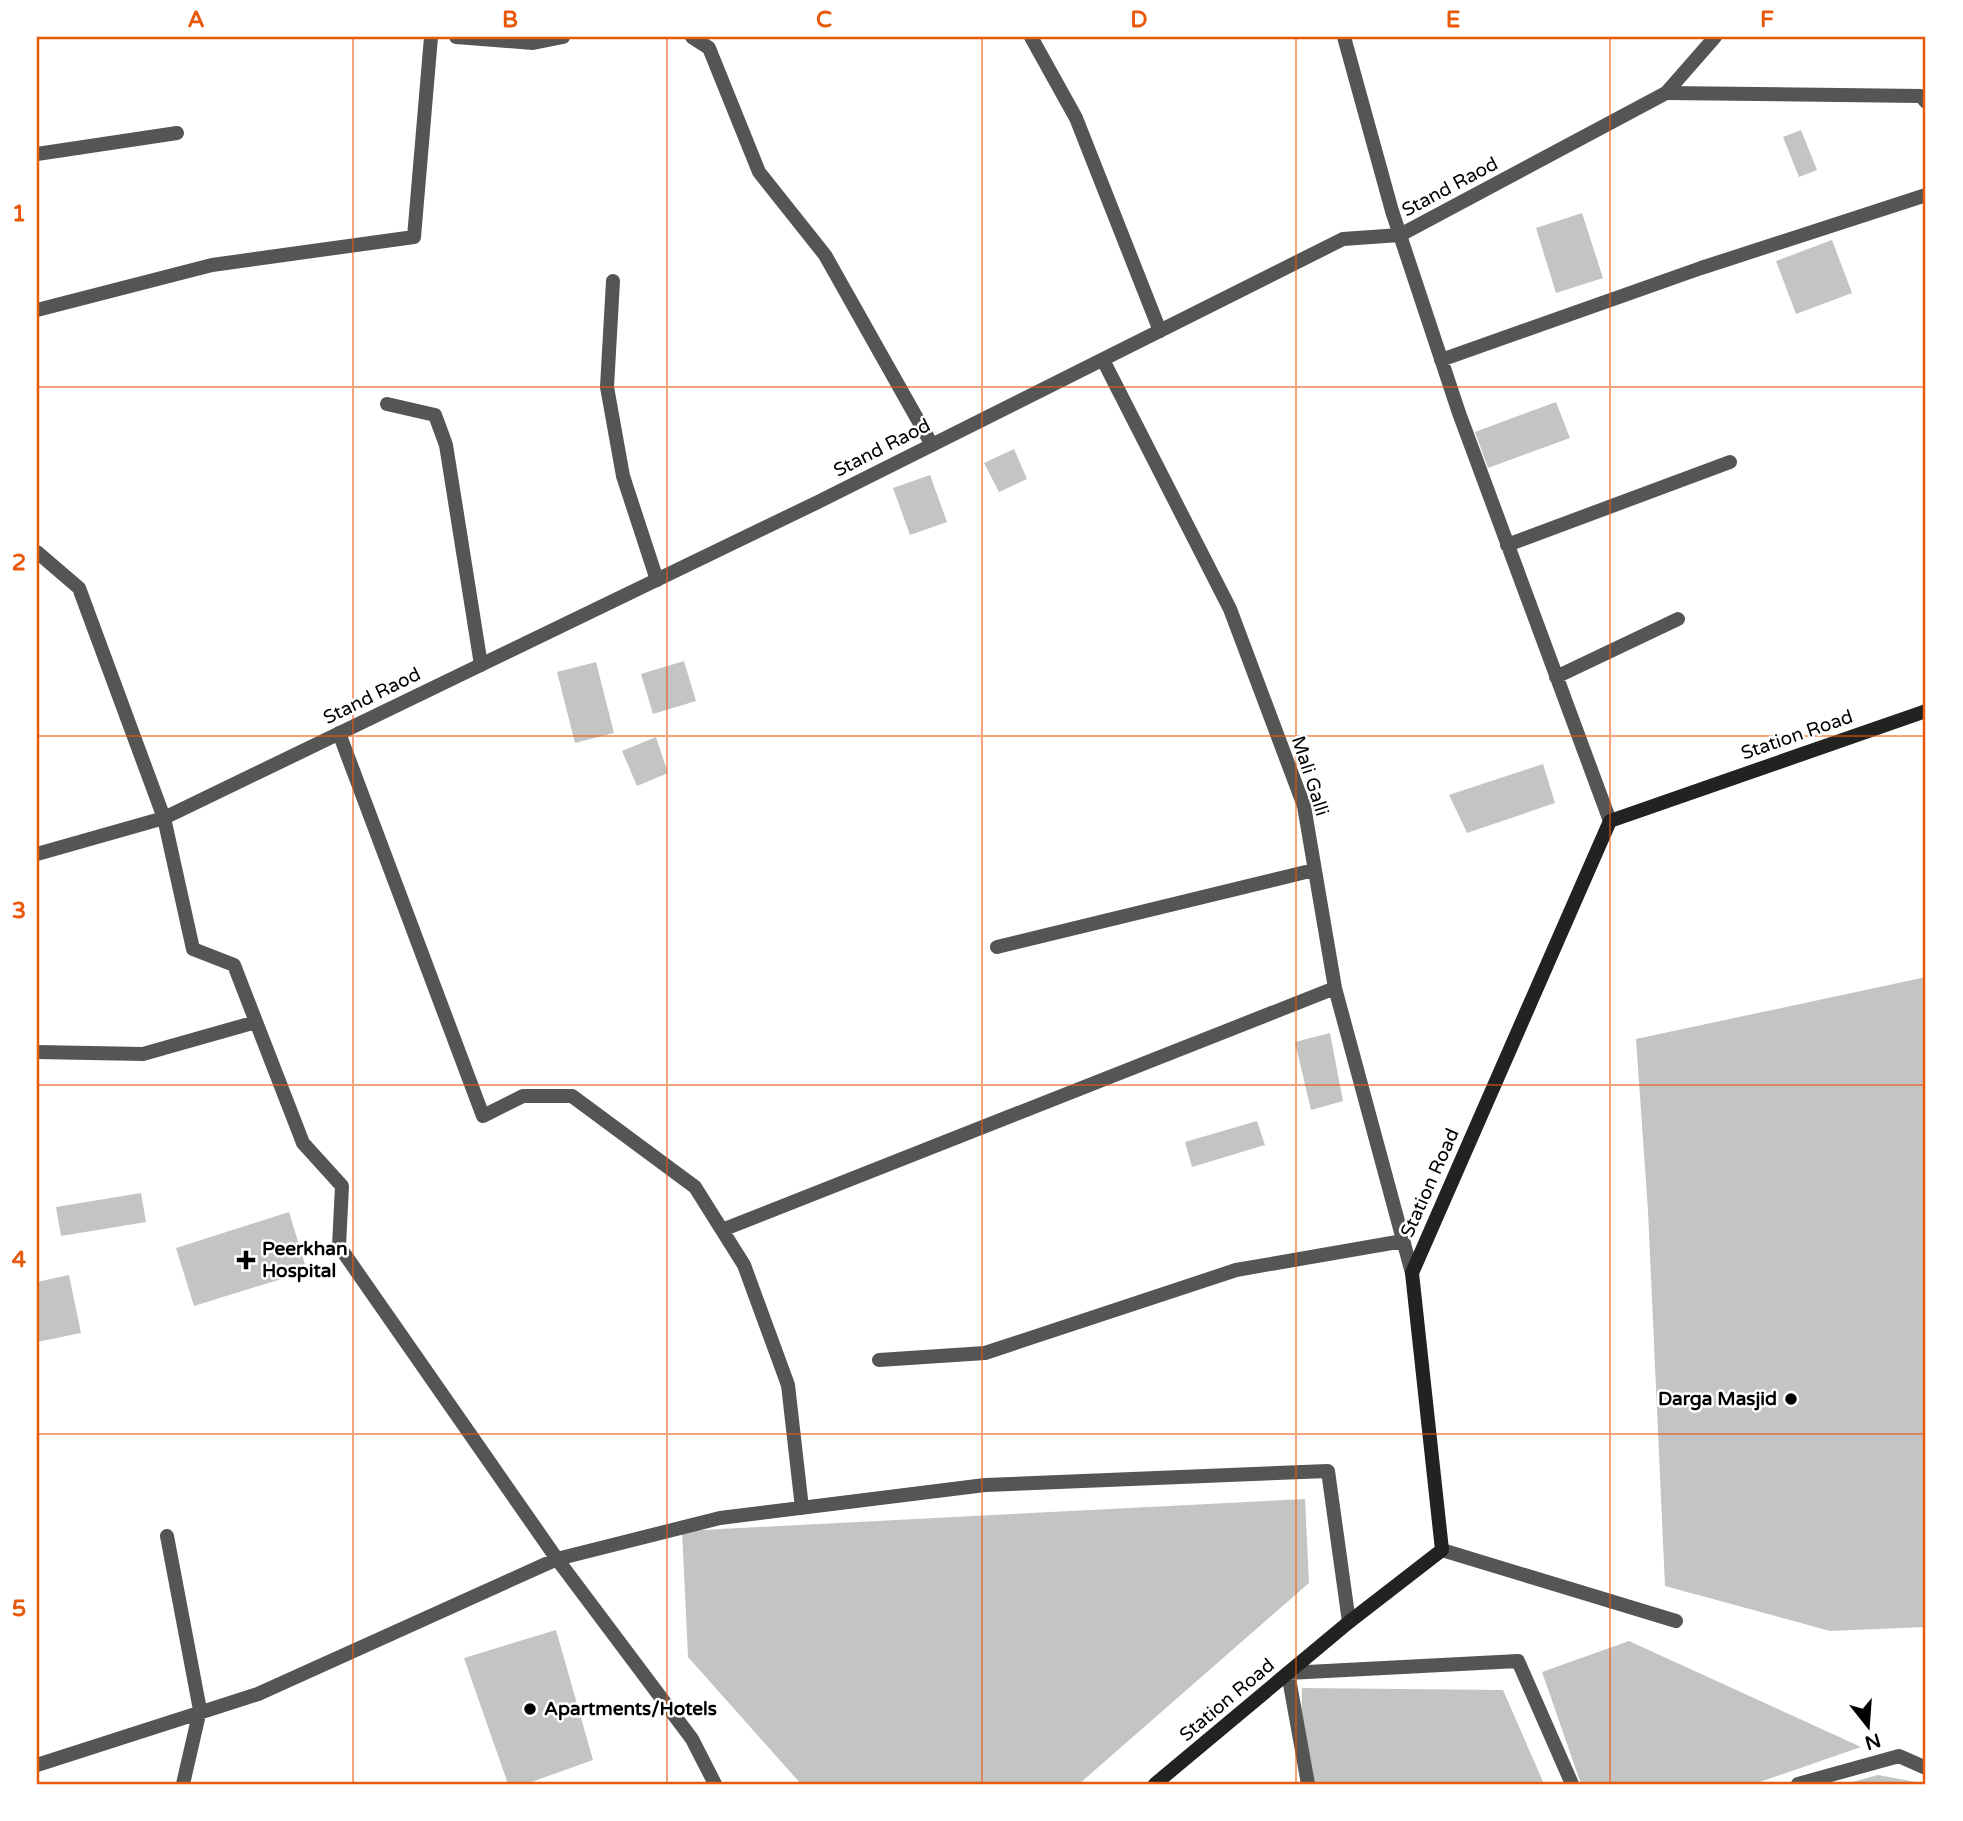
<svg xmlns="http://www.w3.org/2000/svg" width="1963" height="1821" font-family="'Varela Round',sans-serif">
	<rect width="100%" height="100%" fill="#fff"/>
	<path fill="#c4c4c4" d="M1801 130 1817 170 1799 177 1783 137Z
		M1582 213 1603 278 1556 293 1536 228Z
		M1832 240 1852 293 1796 314 1776 261Z
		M1556 402 1570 438 1488 468 1475 432Z
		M1014 449 1027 479 999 492 984 463Z
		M930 475 947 522 910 535 893 488Z
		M684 661 696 701 653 714 641 674Z
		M596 662 614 733 575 743 557 672Z
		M656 737 668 773 637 786 622 751Z
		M1543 764 1555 803 1467 833 1449 795Z
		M1926 977V1627L1830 1631 1665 1586 1648 1211 1636 1039Z
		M1330 1033 1343 1101 1311 1110 1295 1042Z
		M1257 1121 1265 1145 1192 1167 1185 1142Z
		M141 1193 146 1222 61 1236 56 1207Z
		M289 1212 307 1271 194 1306 176 1248Z
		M69 1275 81 1333 37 1342V1282Z
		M1305 1499 1309 1583 1079 1784H801L688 1657 682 1531Z
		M556 1630 593 1760 526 1784H508L464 1658Z
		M1629 1641 1861 1747 1754 1784H1581L1542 1672Z
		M1302 1688 1503 1690 1544 1784H1300Z
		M1878 1775 1921 1783 1920 1784H1845Z"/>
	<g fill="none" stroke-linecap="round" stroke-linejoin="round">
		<path stroke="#555" stroke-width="14" d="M1442 1550 1676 1621"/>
		<path stroke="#555" stroke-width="14" d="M456 37 533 43 563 37
			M692 37 709 48 759 172 825 255 932 445
			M1031 37 1076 118 1160 331
			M1344 37 1392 211 1459 413 1610 821
			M1666 93 1921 96 1926 102
			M37 154 177 133
			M613 281 607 387 623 476 657 580
			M37 310 212 265 414 237 431 37
			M1103 360 1230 609 1304 806 1335 988 1412 1273
			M1441 360 1701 268 1926 195
			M387 404 435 415 446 445 481 665
			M1507 545 1730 462
			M37 552 79 588 164 818 193 949 234 965 303 1143 342 1186 339 1246 557 1559 692 1739 715 1784
			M1556 677 1678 619
			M339 733 483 1116 523 1096H572L695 1187 744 1265 788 1385 802 1508
			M997 947 1314 870
			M37 1052 143 1054 256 1022
			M722 1230 1335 988
			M879 1360 985 1353 1236 1270 1403 1241
			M167 1536 200 1710 183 1784
			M37 1765 258 1694 557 1559 720 1518 985 1485 1328 1471 1349 1622
			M1308 1784 1288 1673 1518 1661 1572 1784
			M1798 1784 1899 1756 1926 1768"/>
		<path stroke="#555" stroke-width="14" d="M37 854 164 818 818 502 1343 239 1400 235 1666 93 1715 37"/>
		<path stroke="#222" stroke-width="14" d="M1155 1784 1349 1622 1442 1550 1412 1273 1610 821 1926 711"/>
	</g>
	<path fill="none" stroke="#e8590c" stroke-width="2" stroke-opacity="0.55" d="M353 37V1784M667 37V1784M982 37V1784M1296 37V1784M1610 37V1784M37 387H1926M37 736H1926M37 1085H1926M37 1434H1926"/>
	<g fill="#000" stroke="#fff" stroke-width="2.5">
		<path d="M242.5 1249.5h7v7h7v7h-7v7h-7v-7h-7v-7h7z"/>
		<circle cx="1791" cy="1399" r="7"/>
		<circle cx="530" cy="1709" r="7"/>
	</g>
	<g text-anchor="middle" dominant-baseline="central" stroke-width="5" stroke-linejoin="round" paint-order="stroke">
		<g font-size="19" fill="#000" stroke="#fff">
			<text transform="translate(1450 187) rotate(-28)">Stand Raod</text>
			<text transform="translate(882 448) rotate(-27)">Stand Raod</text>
			<text transform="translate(372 696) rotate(-26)">Stand Raod</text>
			<text transform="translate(1797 735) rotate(-19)">Station Road</text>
			<text transform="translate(1310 776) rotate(72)">Mali Galli</text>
			<text transform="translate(1430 1183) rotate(-66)">Station Road</text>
			<text transform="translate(1227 1700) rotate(-40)">Station Road</text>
		</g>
		<g font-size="19" font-weight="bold" fill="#000" stroke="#fff" text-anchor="start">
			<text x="262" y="1249">Peerkhan<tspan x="262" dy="22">Hospital</tspan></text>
			<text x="1777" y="1399" text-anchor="end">Darga Masjid</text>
			<text x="544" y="1709">Apartments/Hotels</text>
		</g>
	</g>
	<rect width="1963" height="1821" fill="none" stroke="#ffffff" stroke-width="77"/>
	<g transform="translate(1868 1726) rotate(163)" stroke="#ffffff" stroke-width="5" paint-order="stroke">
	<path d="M0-5L12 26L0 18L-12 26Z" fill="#000000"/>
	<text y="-10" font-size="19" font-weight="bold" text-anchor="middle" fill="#000000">N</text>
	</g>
	<rect x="38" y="38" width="1886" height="1745" fill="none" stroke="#e8590c" stroke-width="2.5"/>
	<g font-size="23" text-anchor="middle" font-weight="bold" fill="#e8590c">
		<text x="196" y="27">A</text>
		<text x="510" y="27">B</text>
		<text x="824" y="27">C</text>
		<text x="1139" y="27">D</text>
		<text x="1453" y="27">E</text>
		<text x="1767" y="27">F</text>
		<text x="19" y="221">1</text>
		<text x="19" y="570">2</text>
		<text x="19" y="918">3</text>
		<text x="19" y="1267">4</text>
		<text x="19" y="1616">5</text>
	</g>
</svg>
